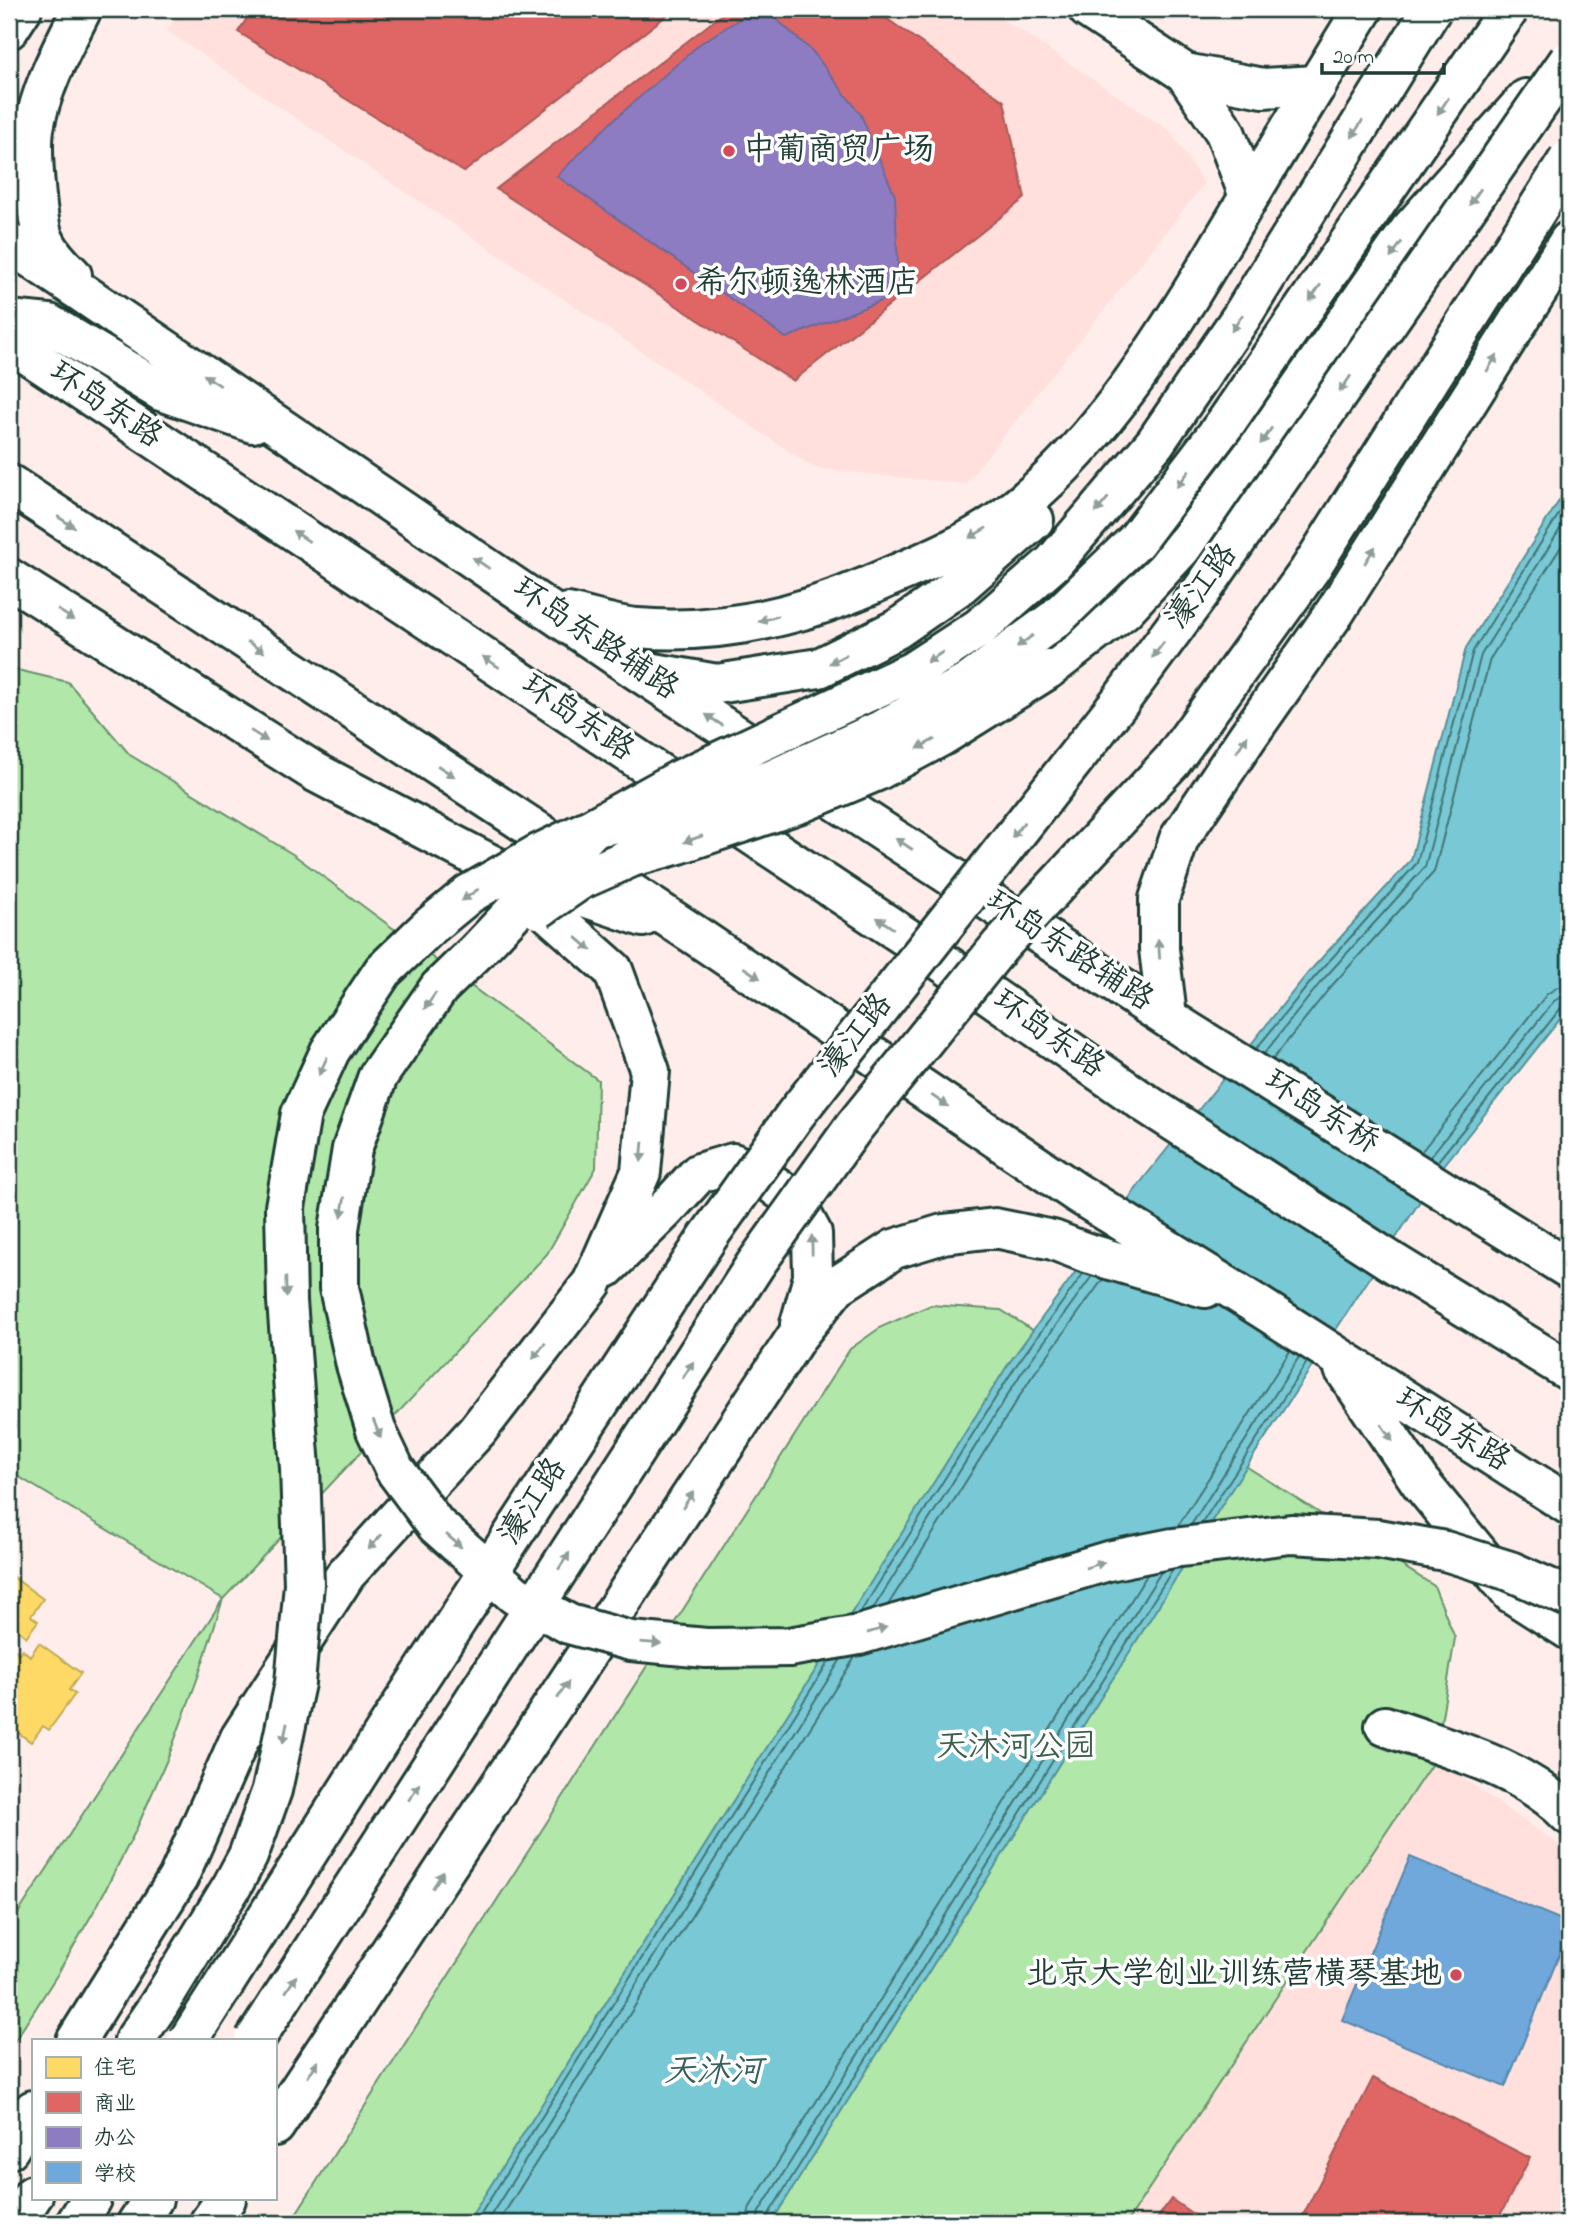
<svg xmlns="http://www.w3.org/2000/svg" width="1578" height="2232" font-family="'Indie Flower','LXGW WenKai TC',sans-serif">
	<rect width="100%" height="100%" fill="#ffedeb"/>
	<filter id="ink" filterUnits="userSpaceOnUse"><feTurbulence type="fractalNoise" baseFrequency=".0143" numOctaves="2"/><feDisplacementMap in="SourceGraphic" scale="14" xChannelSelector="R" yChannelSelector="G"/><feConvolveMatrix kernelMatrix="1 2 1 2 8 2 1 2 1" color-interpolation-filters="sRGB"/></filter>
	<g filter="url(#ink)">
		<path fill="#ffe0dd" d="M182 9H988L1170 131 1204 184 965 484 814 468 167 31Z
			M1435 1759 1569 1852V2223H1126Z"/>
		<path fill="#b1e7a9" stroke="#68926e" stroke-width="2" d="M9 668 68 682 130 755 294 855 598 1080 596 1168 547 1254 223 1599 198 1677 169 1755 136 1830 98 1904 57 1975 9 2050V1927L223 1599 9 1471Z
			M931 1305 1001 1310 1434 1586 1455 1638 1435 1759 1126 2223H290L850 1349 881 1327Z"/>
		<path fill="#79c8d5" stroke="#559095" stroke-width="2" d="M1569 485V1008L1441 1169 1235 1484 771 2223H467L1009 1363 1144 1178 1308 973 1411 860 1466 648Z"/>
		<path fill="#ffd966" stroke="#bcaa57" stroke-width="2" d="M9 1574 43 1599 31 1616 38 1621 26 1637 17 1629 9 1639Z
			M39 1643 81 1673 69 1690 75 1694 49 1730 43 1726 31 1742 9 1726V1645L19 1653 22 1649 30 1656Z"/>
		<path fill="#e06666" stroke="#a65a57" stroke-width="2" d="M253 9H675L464 172 238 32Z
			M729 9H873L1004 101 1025 198 793 381 496 189Z
			M1373 2078 1530 2158 1496 2223H1299Z
			M1171 2199 1206 2223H1154Z"/>
		<path fill="#8e7cc3" stroke="#6d6998" stroke-width="2" d="M756 9H765L813 52 861 115 895 196 899 294 786 338 557 176 607 126 701 43Z"/>
		<path fill="#6fa8dc" stroke="#5788aa" stroke-width="2" d="M1410 1857 1569 1923V1931L1505 2087 1342 2020Z"/>
		<g fill="none" stroke-linecap="round" stroke-linejoin="round">
			<path stroke="#437574" stroke-width="2" d="M1256 1049 1314 978 1417 863 1473 651 1569 498
				M1264 1054 1320 983 1425 867 1481 655 1569 515
				M1273 1059 1328 990 1434 872 1490 659 1569 534
				M1421 1152 1547 994 1558 987 1569 985
				M1430 1157 1554 1001 1561 997 1569 996
				M1437 1162 1561 1008 1569 1004
				M1202 1523 1307 1362
				M1191 1525 1299 1357
				M1178 1526 1290 1351
				M888 1605 1031 1378 1103 1279
				M873 1609 1022 1372 1092 1276
				M860 1613 1015 1367 1083 1274
				M475 2223 829 1661
				M486 2223 841 1659
				M498 2223 855 1657
				M746 2223 750 2207 1147 1575
				M757 2223 759 2212 1161 1572
				M765 2223 767 2217 1173 1569"/>
			<g stroke="#1f3d34" stroke-width="44">
				<path id="minor" d="M1088 9 1185 73 1225 132 1249 196
					M1185 73 1263 88 1317 85
					M1385 1726C1448 1749 1522 1766 1569 1815"/>
			</g>
			<g stroke="#1f3d34" stroke-width="44">
				<path id="major" d="M9 29 22 9
					M9 243 638 671 1186 1030 1569 1269
					M72 275C60 264 49 252 43 237 36 216 31 151 34 129 40 89 64 45 82 9
					M9 320 49 324 161 391 253 423
					M9 342 915 943 1142 1101 1392 1262 1569 1371
					M9 484 695 935 1077 1193 1254 1303 1569 1505
					M9 578 315 772 496 867 643 917
					M568 613C591 618 614 626 637 628 719 635 797 617 871 585 914 566 959 549 998 522 1105 446 1181 311 1247 200 1285 136 1324 73 1363 9
					M1047 670 1124 610 1188 541 1255 452 1410 230 1526 99
					M654 673 717 684 819 668 897 629 959 586 1034 520
					M1167 1016 1159 949V899L1179 839 1248 736 1335 612 1569 241
					M606 1268 665 1210 699 1173 733 1163 763 1177 794 1200 812 1233 813 1277 800 1324
					M1344 1369 1420 1482 1511 1593 1569 1630
					M395 1470 376 1430 356 1365 339 1288V1229L352 1149 378 1076 439 988 477 951
					M76 2041 178 1878 240 1738 346 1574 477 1431 592 1283 641 1172 650 1071 613 970 516 884
					M134 2041 160 2003
					M275 2126 797 1336 837 1286 894 1249 943 1234 995 1228 1053 1240 1084 1252 1205 1288
					M9 2149 33 2110
					M15 2223 33 2195
					M76 2223 91 2199
					M137 2223 153 2199
					M209 2223 226 2199"/>
			</g>
			<use href="#minor" stroke="#fff" stroke-width="38"/>
			<use href="#major" stroke="#fff" stroke-width="38"/>
			<g stroke="#1f3d34" stroke-width="44" stroke-linecap="butt">
				<path id="major-bridge" d="M538 909 580 880 632 857 679 844 801 803 877 771 942 736 1047 670
					M477 951 594 827 675 814 771 780 881 730 968 683 1055 619 1135 542 1227 421 1509 9
					M395 1470 436 1525 515 1595 569 1624 631 1641 706 1648 789 1647 859 1635 1108 1561 1173 1548 1291 1534 1378 1539 1445 1551 1510 1571 1569 1597
					M160 2003 232 1886 248 1856 272 1790 295 1683 304 1584 300 1468 287 1301 285 1207 301 1114 330 1051 383 971 429 927 469 894 538 854 594 827 679 780 913 671 979 628 1053 563 1155 443 1242 316 1432 9
					M188 2041 410 1692 708 1237 795 1115 1121 700 1203 589 1569 60
					M254 2041 755 1265 854 1127 1000 946 1172 761 1309 571 1569 159"/>
			</g>
			<use href="#major-bridge" stroke="#fff" stroke-width="38"/>
		</g>
		<defs><path id="oneway-solid" d="M-6-.8H1V-3.2L6.5 0L1 3.2V.8H-6Z" transform="scale(1.75)"/></defs>
		<g fill="#8f9e9a">
			<use href="#oneway-solid" transform="translate(1443 106) rotate(124)"/>
			<use href="#oneway-solid" transform="translate(1357 129) rotate(122)"/>
			<use href="#oneway-solid" transform="translate(1475 197) rotate(125)"/>
			<use href="#oneway-solid" transform="translate(1396 250) rotate(125)"/>
			<use href="#oneway-solid" transform="translate(1315 293) rotate(124)"/>
			<use href="#oneway-solid" transform="translate(1237 323) rotate(124)"/>
			<use href="#oneway-solid" transform="translate(1492 363) rotate(-58)"/>
			<use href="#oneway-solid" transform="translate(212 380) rotate(-146)"/>
			<use href="#oneway-solid" transform="translate(1345 384) rotate(125)"/>
			<use href="#oneway-solid" transform="translate(1266 436) rotate(125)"/>
			<use href="#oneway-solid" transform="translate(1183 479) rotate(128)"/>
			<use href="#oneway-solid" transform="translate(1102 505) rotate(130)"/>
			<use href="#oneway-solid" transform="translate(66 522) rotate(33)"/>
			<use href="#oneway-solid" transform="translate(978 533) rotate(149)"/>
			<use href="#oneway-solid" transform="translate(301 536) rotate(-146)"/>
			<use href="#oneway-solid" transform="translate(1370 555) rotate(-58)"/>
			<use href="#oneway-solid" transform="translate(481 563) rotate(-146)"/>
			<use href="#oneway-solid" transform="translate(66 615) rotate(32)"/>
			<use href="#oneway-solid" transform="translate(768 619) rotate(164)"/>
			<use href="#oneway-solid" transform="translate(1025 641) rotate(144)"/>
			<use href="#oneway-solid" transform="translate(256 647) rotate(33)"/>
			<use href="#oneway-solid" transform="translate(1158 650) rotate(127)"/>
			<use href="#oneway-solid" transform="translate(935 657) rotate(147)"/>
			<use href="#oneway-solid" transform="translate(838 659) rotate(153)"/>
			<use href="#oneway-solid" transform="translate(491 662) rotate(-146)"/>
			<use href="#oneway-solid" transform="translate(714 720) rotate(-147)"/>
			<use href="#oneway-solid" transform="translate(259 736) rotate(32)"/>
			<use href="#oneway-solid" transform="translate(926 744) rotate(152)"/>
			<use href="#oneway-solid" transform="translate(1242 744) rotate(-56)"/>
			<use href="#oneway-solid" transform="translate(446 771) rotate(33)"/>
			<use href="#oneway-solid" transform="translate(1018 830) rotate(128)"/>
			<use href="#oneway-solid" transform="translate(693 839) rotate(161)"/>
			<use href="#oneway-solid" transform="translate(904 844) rotate(-147)"/>
			<use href="#oneway-solid" transform="translate(470 895) rotate(145)"/>
			<use href="#oneway-solid" transform="translate(885 923) rotate(-146)"/>
			<use href="#oneway-solid" transform="translate(584 944) rotate(41)"/>
			<use href="#oneway-solid" transform="translate(1159 949) rotate(-94)"/>
			<use href="#oneway-solid" transform="translate(752 973) rotate(34)"/>
			<use href="#oneway-solid" transform="translate(430 1001) rotate(125)"/>
			<use href="#oneway-solid" transform="translate(323 1066) rotate(115)"/>
			<use href="#oneway-solid" transform="translate(940 1101) rotate(34)"/>
			<use href="#oneway-solid" transform="translate(642 1152) rotate(95)"/>
			<use href="#oneway-solid" transform="translate(343 1207) rotate(99)"/>
			<use href="#oneway-solid" transform="translate(812 1245) rotate(-91)"/>
			<use href="#oneway-solid" transform="translate(286 1287) rotate(89)"/>
			<use href="#oneway-solid" transform="translate(539 1351) rotate(128)"/>
			<use href="#oneway-solid" transform="translate(688 1370) rotate(-57)"/>
			<use href="#oneway-solid" transform="translate(377 1429) rotate(68)"/>
			<use href="#oneway-solid" transform="translate(1387 1433) rotate(56)"/>
			<use href="#oneway-solid" transform="translate(688 1500) rotate(-57)"/>
			<use href="#oneway-solid" transform="translate(454 1541) rotate(41)"/>
			<use href="#oneway-solid" transform="translate(375 1542) rotate(132)"/>
			<use href="#oneway-solid" transform="translate(564 1561) rotate(-57)"/>
			<use href="#oneway-solid" transform="translate(1095 1565) rotate(-17)"/>
			<use href="#oneway-solid" transform="translate(877 1630) rotate(-17)"/>
			<use href="#oneway-solid" transform="translate(651 1643) rotate(5)"/>
			<use href="#oneway-solid" transform="translate(563 1690) rotate(-57)"/>
			<use href="#oneway-solid" transform="translate(285 1733) rotate(102)"/>
			<use href="#oneway-solid" transform="translate(414 1792) rotate(-57)"/>
			<use href="#oneway-solid" transform="translate(438 1880) rotate(-57)"/>
			<use href="#oneway-solid" transform="translate(291 1984) rotate(-57)"/>
			<use href="#oneway-solid" transform="translate(313 2069) rotate(-57)"/>
		</g>
	</g>
	<g fill="#d1495b" stroke="#fff" stroke-width="2.5">
		<circle cx="729" cy="151" r="7"/>
		<circle cx="681" cy="284" r="7"/>
		<circle cx="1456" cy="1975" r="7"/>
	</g>
	<g text-anchor="middle" dominant-baseline="central" stroke-width="7" stroke-linejoin="round" paint-order="stroke">
		<g font-size="32" fill="#1f3d34" stroke="#fff" text-anchor="start">
			<text x="743" y="151">中葡商贸广场</text>
			<text x="695" y="284">希尔顿逸林酒店</text>
			<text x="1442" y="1975" text-anchor="end">北京大学创业训练营横琴基地</text>
		</g>
		<g font-size="32" fill="#1f3d34" stroke="#fff">
			<text transform="translate(105 406) rotate(34)">环岛东路</text>
			<text transform="translate(1203 587) rotate(-54)">濠江路</text>
			<text transform="translate(595 640) rotate(34)">环岛东路辅路</text>
			<text transform="translate(577 719) rotate(34)">环岛东路</text>
			<text transform="translate(1069 952) rotate(33)">环岛东路辅路</text>
			<text transform="translate(1048 1035) rotate(35)">环岛东路</text>
			<text transform="translate(857 1036) rotate(-52)">濠江路</text>
			<text transform="translate(1321 1113) rotate(32)">环岛东桥</text>
			<text transform="translate(1452 1431) rotate(32)">环岛东路</text>
			<text transform="translate(534 1502) rotate(-57)">濠江路</text>
		</g>
		<g font-size="32" fill="#3c5f4b" stroke="#fff">
			<text x="1016" y="1748">天沐河公园</text>
		</g>
		<g font-size="33" font-style="italic" fill="#36605c" stroke="#fff">
			<text x="713" y="2073">天沐河</text>
		</g>
	</g>
	<rect width="1578" height="2232" fill="none" stroke="#fff" stroke-width="35"/>
	<rect x="18" y="18" width="1543" height="2197" fill="none" stroke="#1f3d34" stroke-width="2.5" filter="url(#ink)"/>
	<rect x="32" y="2039" width="245" height="161" fill="#ffffff" stroke="#a5b1ae" stroke-width="2"/>
	<rect x="46" y="2057" width="35" height="21" fill="#ffd966" stroke="#a5b1ae" stroke-width="2"/>
	<text x="94" y="2074" font-size="21" fill="#1f3d34">住宅</text>
	<rect x="46" y="2092" width="35" height="21" fill="#e06666" stroke="#a5b1ae" stroke-width="2"/>
	<text x="94" y="2110" font-size="21" fill="#1f3d34">商业</text>
	<rect x="46" y="2127" width="35" height="21" fill="#8e7cc3" stroke="#a5b1ae" stroke-width="2"/>
	<text x="94" y="2144" font-size="21" fill="#1f3d34">办公</text>
	<rect x="46" y="2162" width="35" height="21" fill="#6fa8dc" stroke="#a5b1ae" stroke-width="2"/>
	<text x="94" y="2180" font-size="21" fill="#1f3d34">学校</text>
	<path d="M1322 63v10h122v-10" fill="none" stroke="#1f3d34" stroke-width="3.5"/>
	<text x="1333" y="63" font-size="21" fill="#1f3d34" stroke="#ffffff" stroke-width="5" paint-order="stroke">20 m</text>
</svg>
